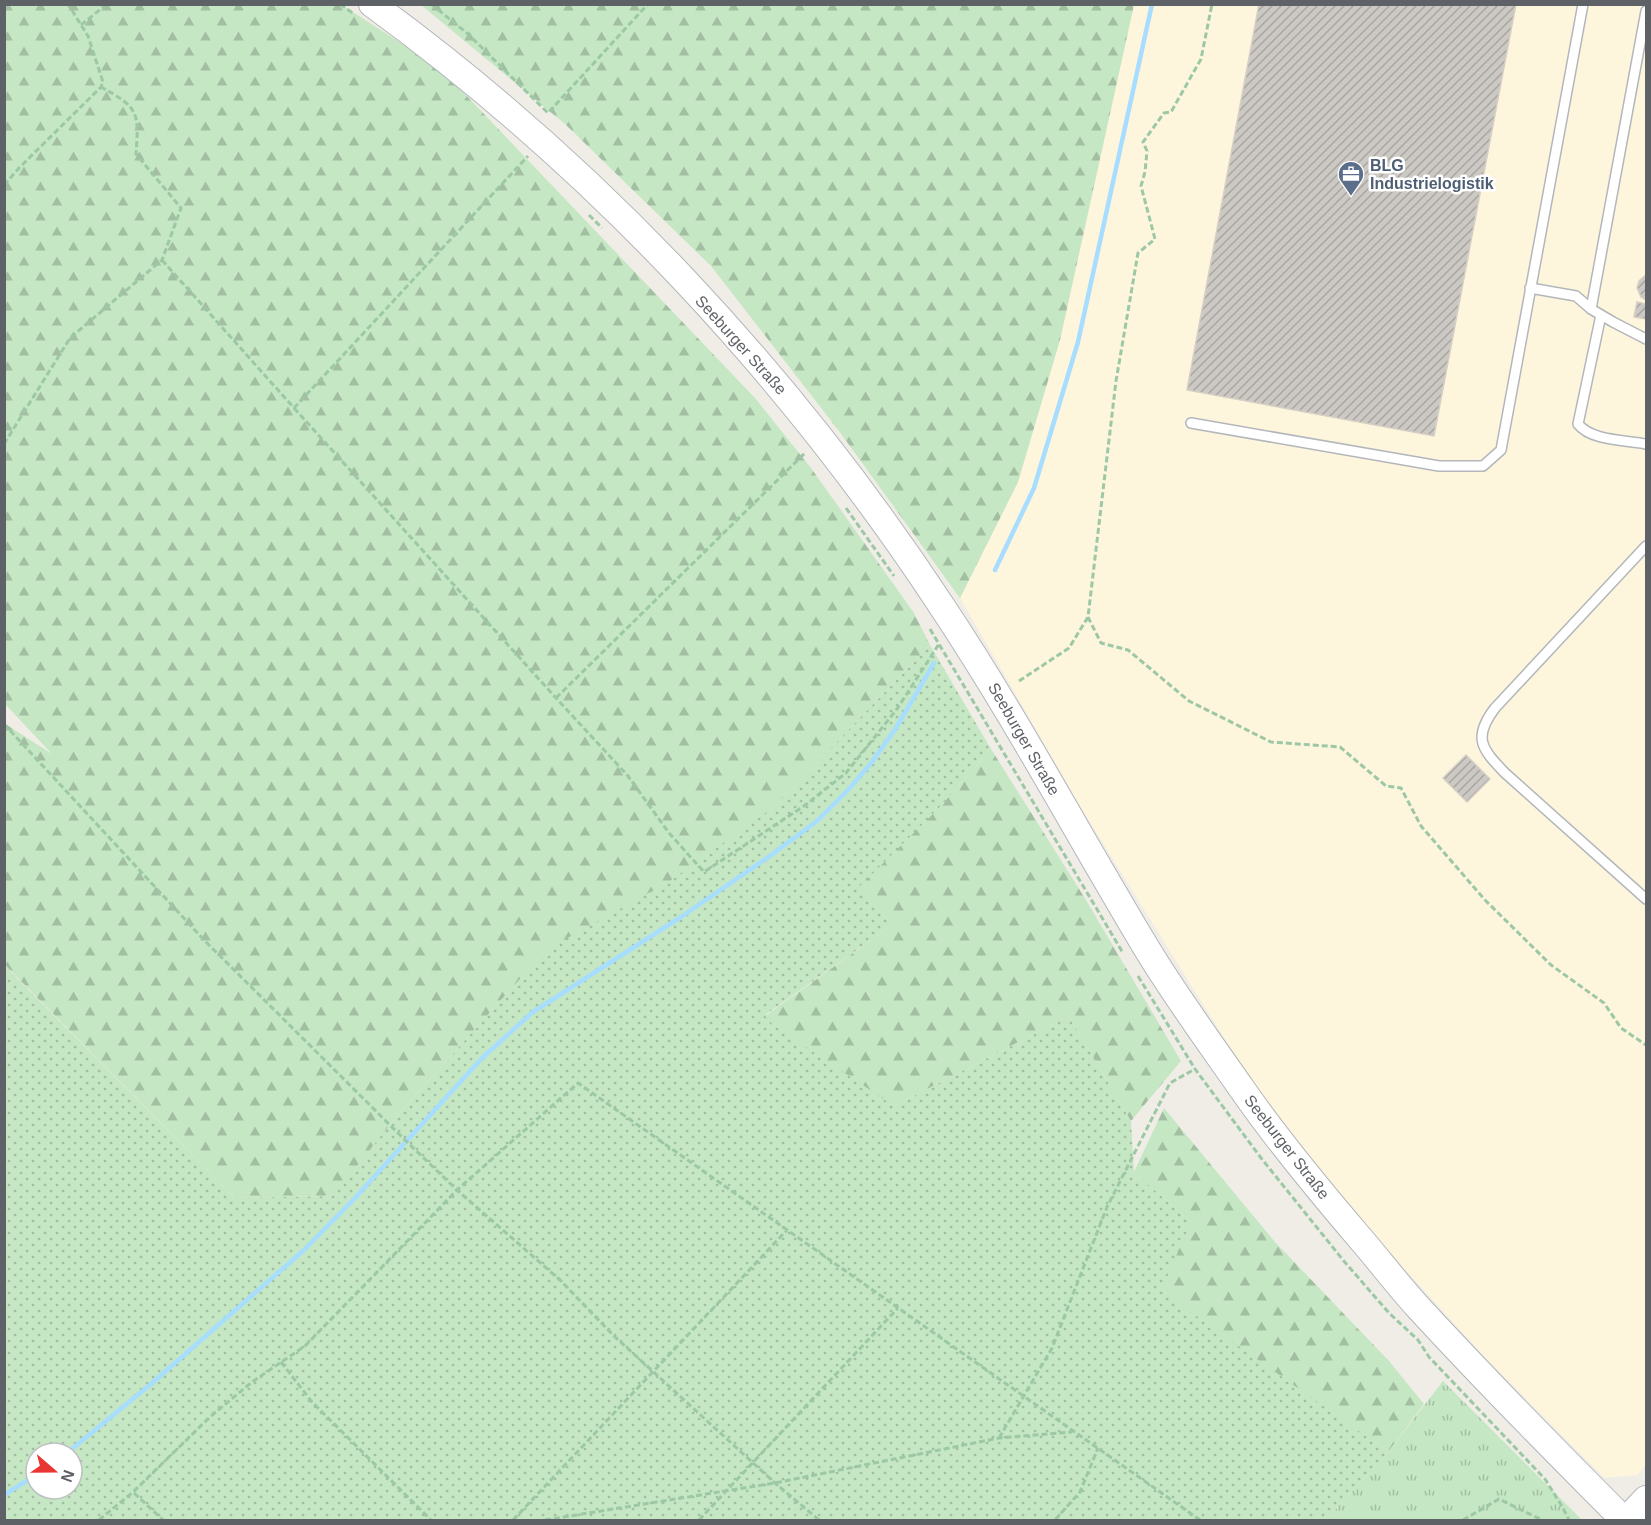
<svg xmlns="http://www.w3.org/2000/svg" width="1651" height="1525" font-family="Arial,sans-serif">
	<defs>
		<pattern id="grass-dots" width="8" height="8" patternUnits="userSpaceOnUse" patternTransform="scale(1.5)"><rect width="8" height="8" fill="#c5e7c3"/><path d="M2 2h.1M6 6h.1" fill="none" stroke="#a3bfa2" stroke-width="1.8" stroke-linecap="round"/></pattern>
		<pattern id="forest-firs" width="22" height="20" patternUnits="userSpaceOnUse" patternTransform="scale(1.5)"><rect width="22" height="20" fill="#c5e7c3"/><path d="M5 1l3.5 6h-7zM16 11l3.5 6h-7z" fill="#a3bfa2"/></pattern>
		<pattern id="park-tufts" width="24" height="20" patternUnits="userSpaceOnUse" patternTransform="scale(1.5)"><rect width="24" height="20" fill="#c5e7c3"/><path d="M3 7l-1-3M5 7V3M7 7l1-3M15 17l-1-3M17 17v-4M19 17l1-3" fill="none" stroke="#a3bfa2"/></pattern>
		<pattern id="building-hatch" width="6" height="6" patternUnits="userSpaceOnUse" patternTransform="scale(1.5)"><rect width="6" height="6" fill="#ccc8c3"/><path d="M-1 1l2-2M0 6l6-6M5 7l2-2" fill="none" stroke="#a9a6a2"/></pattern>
	</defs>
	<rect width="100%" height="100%" fill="#f0ede6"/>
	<path fill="#fef5dd" d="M1134 5H1646V1465L1637 1475 1604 1478 1481 1353 1320 1176 1252 1083 1086 816 960 598 1018 482 1060 340Z"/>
	<path fill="url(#grass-dots)" fill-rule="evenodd" d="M930 645 991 749 938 809 859 888 892 925 765 1015 894 1106 1069 1016 1131 1121 1134 1172 1191 1222 1328 1408 1388 1452 1326 1520H5L4 965 235 1198 332 1196 396 1117 546 950 774 807ZM36 1453H72V1489H36Z"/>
	<path fill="url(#forest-firs)" d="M5 5H342L441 69 755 398 811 468 914 613 930 645 774 807 670 881 546 950 396 1117 333 1196 235 1198 5 965 4 723 52 754 5 704Z
		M421 5H1134L1060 340 1018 482 960 598 839 431 711 266 565 124Z
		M991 749 1086 900 1181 1061 1131 1121 1069 1016 894 1106 773 1025 765 1016 892 925 858 888 938 809Z
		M1164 1108 1275 1242 1389 1361 1424 1404 1388 1452 1161 1291 1191 1222 1134 1172Z"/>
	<path fill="url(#park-tufts)" d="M1443 1381 1582 1520H1326L1388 1452Z"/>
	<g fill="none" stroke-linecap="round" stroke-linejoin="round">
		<path stroke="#a7ddff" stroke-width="4.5" d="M995 570 1034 488 1078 342 1152 4
			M67 1453 151 1384 304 1250 354 1199 482 1058 533 1012 681 917 767 858 817 821 848 790 872 762 896 728 934 663
			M4 1495 36 1475"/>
	</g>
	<path fill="url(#building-hatch)" stroke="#d5cfc4" stroke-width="1.5" d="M1259 4H1516L1434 436 1187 390Z
		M1646 275V300L1641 297 1637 288 1639 281Z
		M1637 302 1646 304V319L1634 317Z
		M1466 755 1490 779 1467 802 1443 778Z"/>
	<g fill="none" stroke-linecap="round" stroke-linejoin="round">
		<g stroke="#b3b7bb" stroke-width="12">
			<path id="lane" d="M1530 288 1576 296 1591 309 1613 322 1646 339
				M1591 309 1646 11
				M1601 315 1578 424C1591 441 1626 440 1646 444
				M1191 423 1439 466H1483L1501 450 1583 4
				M1646 546 1495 708C1472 738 1482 749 1505 773L1646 899"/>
		</g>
		<g stroke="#b2b6bb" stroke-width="28">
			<path id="secondary" d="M372 4C597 168 790 375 943 608 1016 718 1079 836 1147 949 1176 997 1210 1043 1242 1089 1278 1141 1318 1189 1359 1237 1379 1260 1397 1284 1417 1306 1484 1379 1554 1450 1624 1520
				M1626 1520 1646 1499"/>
		</g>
		<path stroke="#9cc8a6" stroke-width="3" stroke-dasharray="6 3" stroke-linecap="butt" d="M340 4 354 14
			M431 4 468 34 548 113 648 4
			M81 25 107 4
			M4 185 20 167 101 87 103 82 88 36 68 4
			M589 215 602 228
			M162 260 294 408 528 156
			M294 408 556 698 628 776 669 833 704 872 804 806 846 773 897 709 939 644
			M4 444 70 338 162 260 181 208 136 154C139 112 139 108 101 87
			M846 508 894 576
			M1088 617 1101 643 1128 650 1189 701 1271 742 1340 747 1386 786 1401 788 1421 826 1485 900 1551 965 1604 1003 1621 1028 1646 1045
			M930 629 1123 953
			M1019 681 1069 648 1088 617 1116 381 1138 253 1155 239 1141 186 1145 172 1147 151 1143 142 1164 113 1171 112 1201 59 1212 4
			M556 698 805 453
			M4 724 206 942 405 1140 457 1190 560 1280 613 1335 775 1483 819 1520
			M1138 976 1195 1069 1261 1158 1343 1260 1389 1313 1418 1340 1429 1357 1545 1479 1563 1508 1569 1520
			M281 1362 312 1402 431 1520
			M999 1438 1052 1348 1107 1207 1170 1083 1195 1069
			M134 1493 163 1520
			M99 1520 133 1492 210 1417 252 1382 305 1346 457 1190 578 1083 1200 1520
			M513 1520 787 1230
			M545 1520 775 1483 999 1438 1072 1432
			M699 1520 898 1308
			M1055 1520 1080 1492 1098 1448
			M1463 1520 1499 1499 1542 1520"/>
		<use href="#lane" stroke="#fff" stroke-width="9"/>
		<use href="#secondary" stroke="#fff" stroke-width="26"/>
	</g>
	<defs>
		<g id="office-pin" transform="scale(1.35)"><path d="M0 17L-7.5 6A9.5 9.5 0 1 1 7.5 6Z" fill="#5c6f8a" stroke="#fff"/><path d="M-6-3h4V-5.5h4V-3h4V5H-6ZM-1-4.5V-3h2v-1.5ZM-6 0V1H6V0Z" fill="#fff"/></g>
	</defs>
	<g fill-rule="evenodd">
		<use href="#office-pin" x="1351" y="174"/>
	</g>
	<g text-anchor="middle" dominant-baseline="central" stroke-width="5" stroke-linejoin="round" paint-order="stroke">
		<g font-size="16" font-weight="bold" fill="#4e5e75" stroke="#fff" text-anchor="start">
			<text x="1370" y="165">BLG<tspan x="1370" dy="18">Industrielogistik</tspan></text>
		</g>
		<g font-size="16" fill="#5e6267" stroke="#fff">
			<text transform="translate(741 345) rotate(48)">Seeburger Straße</text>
			<text transform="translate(1024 739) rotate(60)">Seeburger Straße</text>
			<text transform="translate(1287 1147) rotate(52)">Seeburger Straße</text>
		</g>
	</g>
	<rect width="1651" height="1525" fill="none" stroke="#5e6267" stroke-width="12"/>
	<g transform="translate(54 1471) rotate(110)"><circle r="28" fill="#ffffff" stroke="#bfc0c2" stroke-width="1.5"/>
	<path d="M0-4.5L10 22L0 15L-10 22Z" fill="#ea3632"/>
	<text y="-9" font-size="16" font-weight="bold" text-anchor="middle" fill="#5e6267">N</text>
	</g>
</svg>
